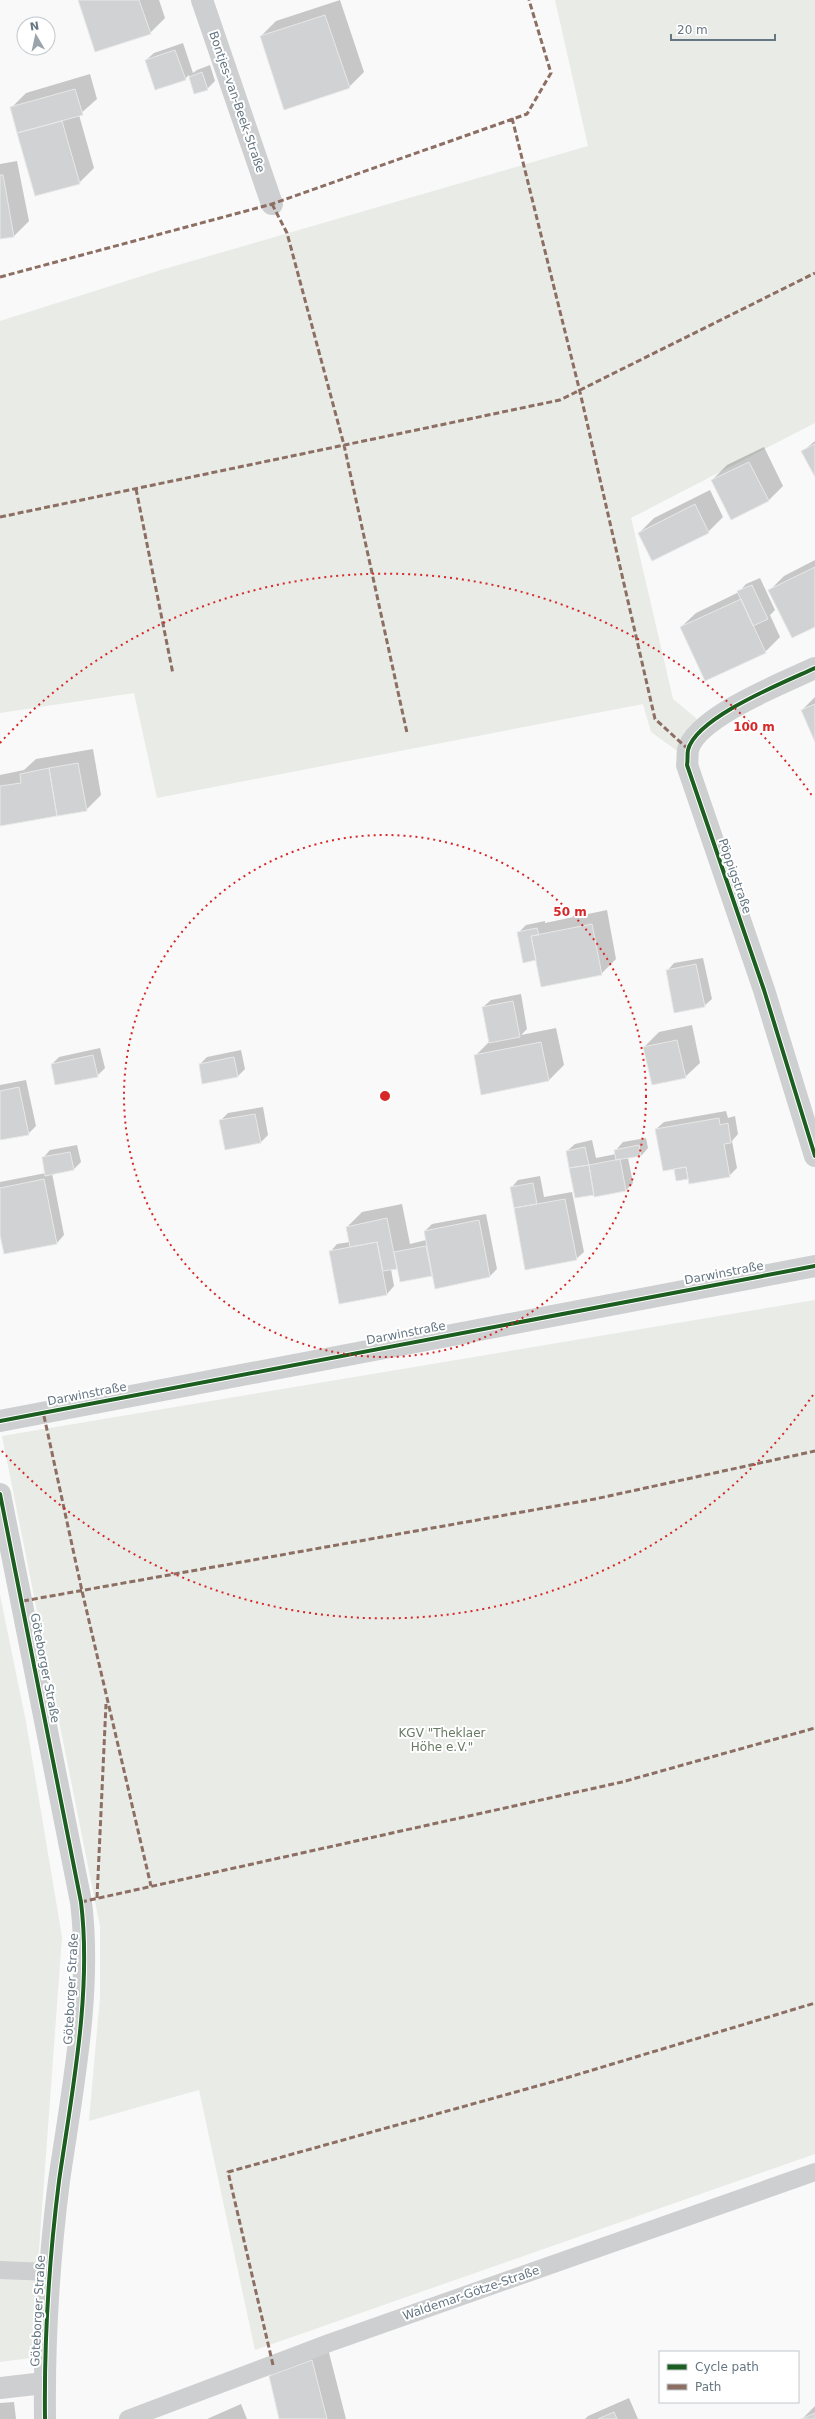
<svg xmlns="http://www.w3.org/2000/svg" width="815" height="2419" font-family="'DejaVu Sans',sans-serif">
	<rect width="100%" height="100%" fill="#f9f9f9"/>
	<path fill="#e8ebe6" d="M555 0H815V423L631 518 673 699 697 719 680 753 651 732 643 704 157 798 134 693 0 713V321L161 270 588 146Z
		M815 1300V2154L255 2350 199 2090 89 2121 100 1997V1926L2 1436Z
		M0 1595 26 1722 62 1937 31 2358 0 2362Z"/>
	<path fill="#0003" d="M79 0H159L165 18 150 33Z
		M340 0 364 72 349 87 261 36 276 21Z
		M183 43 193 73 197 70 210 65 215 81 207 89 195 93 189 75 185 79 146 60 154 53Z
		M90 74 97 99 79 115 94 168 79 183 36 195 11 108 26 93Z
		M17 161 29 221 14 236 0 238V164Z
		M815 441V475L803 451Z
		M764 447 783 486 768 501 712 480 727 465Z
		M710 490 723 517 708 532 639 533 654 518Z
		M815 560V626L769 591 784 576Z
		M760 578 775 610 770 615 780 637 765 652 681 627 696 613 739 592 746 584Z
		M815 697V739L802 710Z
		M93 749 101 795 86 810 0 825V775L24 770 36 759Z
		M607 910 616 959 601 974 537 959 519 932 526 925 545 921V923Z
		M703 958 712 999 704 1006 667 971 674 963Z
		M521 994 527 1029 521 1035 556 1028 564 1065 549 1080 475 1056 490 1041 483 1007 491 1000Z
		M692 1025 700 1063 685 1077 644 1047 659 1032Z
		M100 1048 105 1068 97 1076 52 1064 59 1057Z
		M241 1050 245 1069 238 1076 200 1064 207 1057Z
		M26 1080 36 1126 28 1134 0 1139V1085Z
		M263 1107 268 1135 261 1142 220 1121 228 1113Z
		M726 1111 728 1118 735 1116 738 1134 732 1141 737 1168 729 1176 677 1180 675 1168 656 1129 664 1122Z
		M646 1138 648 1148 641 1156 628 1158 633 1183 626 1190 567 1151 575 1144 592 1140 596 1158 616 1154V1150L623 1142Z
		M77 1145 81 1162 74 1169 52 1173 64 1235 57 1243 5 1253 0 1230V1182L46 1173 43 1158 50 1150Z
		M540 1176 544 1197 572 1192 584 1252 576 1259 511 1188 518 1180Z
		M402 1204 410 1244 426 1240 425 1231 432 1224 486 1214 497 1269 490 1276 433 1275 401 1281 398 1267 391 1269 394 1286 387 1294 340 1303 330 1252 337 1244 350 1242 347 1227 362 1212Z
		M327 2345 346 2419H280L270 2376 285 2361Z
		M629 2398 638 2419H585L588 2416Z
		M14 2402 16 2419H0V2403Z
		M241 2404 247 2419H207Z
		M815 2406V2419H802Z"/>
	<path fill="#d0d2d3" stroke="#e8e8e8" d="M78 0H139L151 34 95 52Z
		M325 15 350 88 284 110 260 36Z
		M175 50 186 80 155 90 145 60Z
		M202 72 208 90 194 94 189 77Z
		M75 89 83 115 17 133 10 107Z
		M62 121 80 184 35 196 17 133Z
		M0 175H3L14 237 0 239Z
		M815 444V477L801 451Z
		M749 462 769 501 731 520 711 480Z
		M695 504 709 533 652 561 638 533Z
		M815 567V627L792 638 768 590Z
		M752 585 768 619 753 626 737 591Z
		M741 599 766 653 705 681 680 627Z
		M815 704V742L801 710Z
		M78 763 87 811 57 816 49 768Z
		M49 768 57 816 0 826V786L21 783 20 774Z
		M592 924 602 975 541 987 531 936Z
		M537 928 539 935 531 936 536 960 523 963 517 932Z
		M696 964 705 1007 674 1013 666 970Z
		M513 1001 520 1037 489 1043 482 1007Z
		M677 1040 686 1078 652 1085 643 1047Z
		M541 1042 549 1081 481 1095 474 1055Z
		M93 1055 98 1077 55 1085 51 1064Z
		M234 1057 238 1077 202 1084 199 1064Z
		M19 1087 29 1135 0 1140V1091Z
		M255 1114 261 1143 225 1150 219 1120Z
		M719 1118 720 1125 728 1123 731 1143 724 1144 730 1177 689 1184 686 1167 663 1171 655 1129Z
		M639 1145 641 1156 616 1160 614 1150Z
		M585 1147 589 1165 569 1168 566 1151Z
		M70 1152 74 1170 45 1176 42 1157Z
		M620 1159 626 1191 594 1197 589 1165Z
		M589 1165 594 1195 575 1198 569 1168Z
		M686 1167 688 1179 676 1181 674 1169Z
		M44 1179 57 1244 4 1254 0 1235V1188Z
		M533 1183 537 1204 514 1208 510 1187Z
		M565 1199 577 1260 525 1270 514 1208Z
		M387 1218 397 1269 383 1271 377 1242 350 1247 346 1227Z
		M479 1220 490 1277 435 1289 424 1231Z
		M377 1242 387 1295 339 1304 329 1251Z
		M426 1246 432 1276 400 1282 394 1252Z
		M312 2360 327 2419H279L269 2376Z
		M614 2412 617 2419H598Z
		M815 2413V2419H801Z"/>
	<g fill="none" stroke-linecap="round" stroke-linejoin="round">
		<path stroke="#cecfd0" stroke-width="18" d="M0 2270 49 2272
			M128 2419 329 2343 815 2172"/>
		<path stroke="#cecfd0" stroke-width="22" d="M202 0 272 204
			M815 668C785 682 696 717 688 750 687 755 688 760 687 765L764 990 815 1156
			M0 1421 815 1266
			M0 2388 44 2383"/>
		<path stroke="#cecfd0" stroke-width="22" d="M0 1494 81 1902C92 1992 72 2091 59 2181 49 2260 44 2339 45 2419"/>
		<path stroke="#8d6e63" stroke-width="3" stroke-dasharray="6 3" stroke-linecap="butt" d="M512 118 580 392 655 719 688 749
			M272 204 287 233 344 445 407 733
			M0 277 272 204 527 114 551 73 529 0
			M136 489 173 674
			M0 517 560 400 815 273
			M44 1416 82 1591 151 1886
			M23 1601 595 1499 815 1451
			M97 1898 106 1704
			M81 1902 622 1782 815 1728
			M273 2365 228 2172 566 2078 815 2003"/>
		<g stroke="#fff" stroke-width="6">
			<path id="cycleway" d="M815 668C785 682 696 717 688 750 687 755 688 760 687 765L764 990 815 1156
				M0 1421 815 1266
				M0 1494 81 1902C92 1992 72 2091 59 2181 49 2260 44 2339 45 2419"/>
		</g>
		<use href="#cycleway" stroke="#1b5e20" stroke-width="4"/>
	</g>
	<g fill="none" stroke="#d62828" stroke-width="2" stroke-dasharray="2 4">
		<circle cx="385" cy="1096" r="261"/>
		<path d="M813 1395A522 522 0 0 1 0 1449M0 743A522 522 0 0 1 813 797"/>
	</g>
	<g text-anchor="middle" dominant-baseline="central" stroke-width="4" stroke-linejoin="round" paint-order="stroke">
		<g font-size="12" fill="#657683" stroke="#fff">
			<text transform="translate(237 102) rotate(71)">Bontjes-van-Beek-Straße</text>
			<text transform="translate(735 876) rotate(71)">Pöppigstraße</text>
			<text transform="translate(724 1273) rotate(-11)">Darwinstraße</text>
			<text transform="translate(406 1333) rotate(-11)">Darwinstraße</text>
			<text transform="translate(87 1394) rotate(-11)">Darwinstraße</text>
			<text transform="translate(45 1668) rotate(79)">Göteborger Straße</text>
			<text transform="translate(71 1989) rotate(-87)">Göteborger Straße</text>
			<text transform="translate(471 2293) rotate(-19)">Waldemar-Götze-Straße</text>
			<text transform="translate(38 2311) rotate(-87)">Göteborger Straße</text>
		</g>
		<g font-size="12" fill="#687a64" stroke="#fff">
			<text x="442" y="1733">KGV "Theklaer<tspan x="442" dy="14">Höhe e.V."</tspan></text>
		</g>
	</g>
	<circle cx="385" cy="1096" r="6" fill="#d62828" stroke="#fff" stroke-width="2"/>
	<g font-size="12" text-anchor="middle" font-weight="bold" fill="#d62828" stroke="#fff" stroke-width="4" stroke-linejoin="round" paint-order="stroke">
		<text x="754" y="731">100 m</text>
		<text x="570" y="916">50 m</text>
	</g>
	<rect x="659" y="2351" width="140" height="52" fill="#ffffff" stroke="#c1c8cd"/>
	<rect x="667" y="2364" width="20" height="6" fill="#1b5e20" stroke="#c1c8cd"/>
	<text x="695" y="2371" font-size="12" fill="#657683">Cycle path</text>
	<rect x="667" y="2384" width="20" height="6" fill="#8d6e63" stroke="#c1c8cd"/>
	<text x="695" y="2391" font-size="12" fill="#657683">Path</text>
	<g transform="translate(36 36) rotate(351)"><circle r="19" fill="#ffffff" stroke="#c1c8cd"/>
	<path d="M0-3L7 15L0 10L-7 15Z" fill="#99a4ac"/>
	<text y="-6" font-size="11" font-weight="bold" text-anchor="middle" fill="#657683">N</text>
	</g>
	<path d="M671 34v6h104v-6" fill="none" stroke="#657683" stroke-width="2"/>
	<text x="677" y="34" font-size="12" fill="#657683" stroke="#ffffff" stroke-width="3" paint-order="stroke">20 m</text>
</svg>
